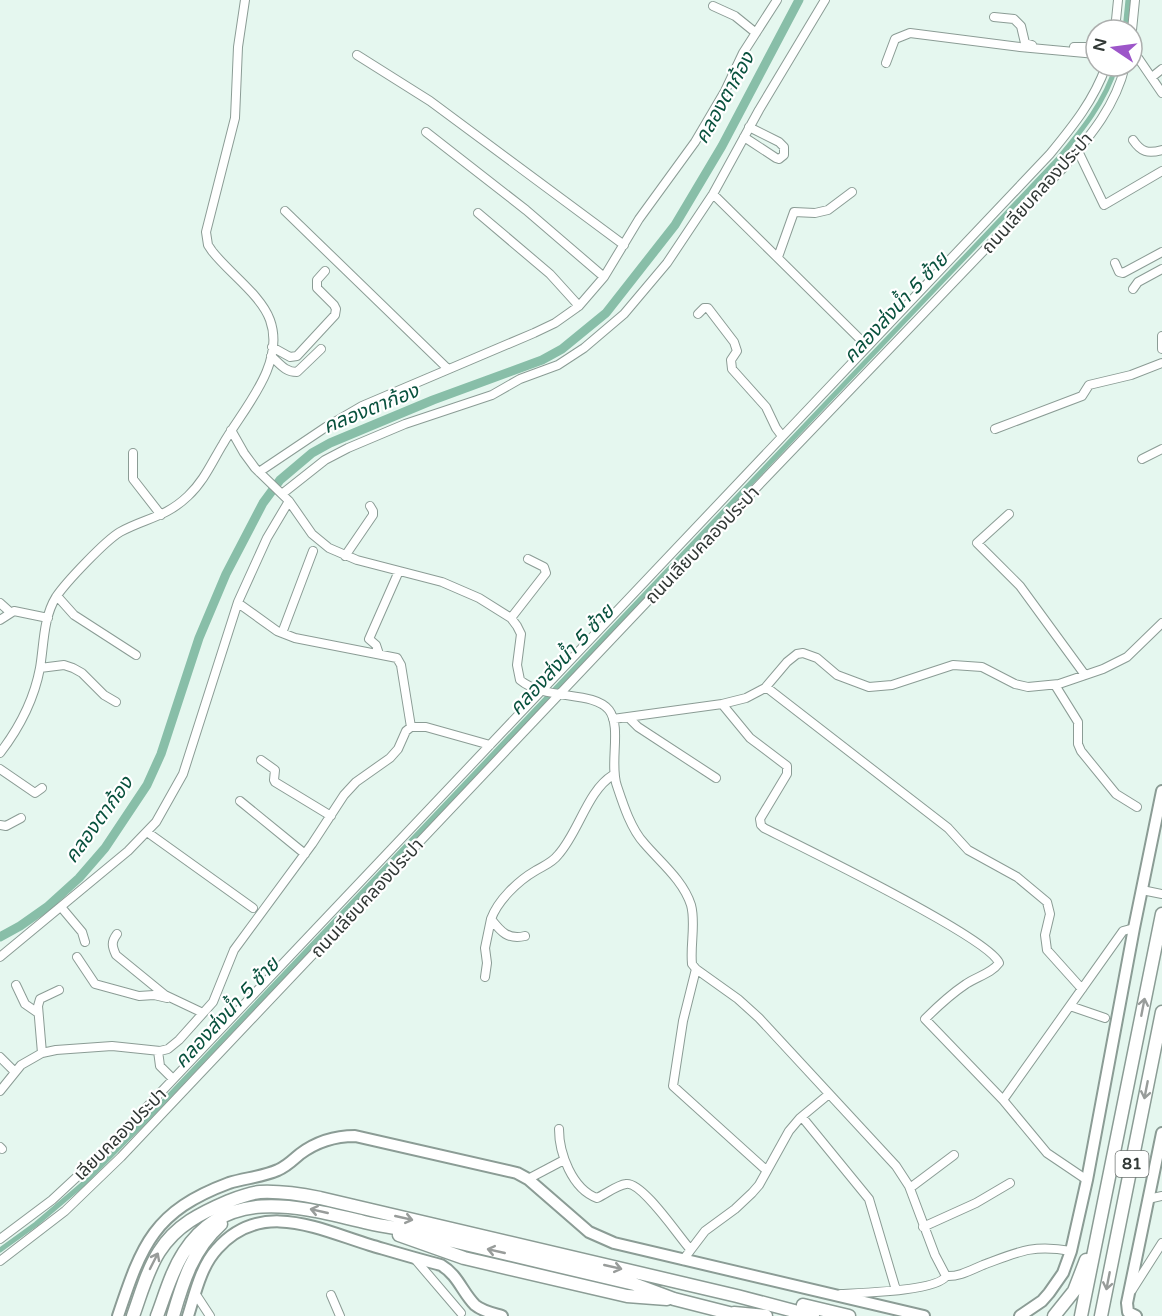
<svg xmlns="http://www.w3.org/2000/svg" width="1162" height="1316" font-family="'Varela Round','Noto Sans Thai',sans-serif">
	<rect width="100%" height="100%" fill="#e5f7ef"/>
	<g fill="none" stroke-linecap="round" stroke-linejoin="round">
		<path stroke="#88bea8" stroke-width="5" d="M1125 30 1128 0
			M0 1250 36 1224 83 1184 147 1119 1058 159C1082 130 1105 102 1116 66"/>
		<path stroke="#88bea8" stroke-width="9" d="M0 937 20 926 47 907 79 878 105 848 147 785 161 754 199 638 226 574 263 503 280 480 312 453 330 443 433 400 542 360 562 349 606 313 675 225 722 146 799 0"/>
		<g stroke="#8b9c95" stroke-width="10">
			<path id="minor" d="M713 6 735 16 756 33
				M994 17 1014 19 1021 26 1025 43 1032 45
				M1115 30 1118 0
				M1132 30 1135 0
				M1074 47H1096
				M1132 49 1162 93
				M357 55 430 101 624 245
				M886 63 895 39 910 33 1020 47 1096 54
				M1152 77 1162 69
				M426 132 526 210 604 277
				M744 137 776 158 779 159 784 155V147L779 142 749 127
				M1133 140C1141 152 1148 154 1162 150
				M1078 151 1104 205 1162 171
				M713 194 867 346
				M285 211 448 369
				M478 213 550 274 579 306
				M778 257 794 212 815 213 828 210 852 192
				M1115 263 1119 272 1123 273 1162 252
				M1133 289 1138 282 1162 269
				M698 314 704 308H708L734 342 737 351 731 360 732 369 766 407 776 428 782 436
				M272 347 290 357 297 356 335 315 336 309 334 305 317 288V280L325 271
				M1162 349V336
				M271 356C280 364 285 372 297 372L321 349
				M995 429 1082 396 1089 385 1131 375 1162 363
				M231 430 244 453 255 468 289 501 312 534 329 548 357 560 442 582 479 598 511 618 517 626 521 634 517 665 520 680C545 701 593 690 609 710 622 727 609 764 617 786 623 804 631 829 644 843 660 862 683 880 691 905 696 923 690 945 692 964L696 969 738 999 759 1018 896 1166 909 1186 935 1255 946 1276C959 1277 971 1270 983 1265 1018 1252 1032 1244 1071 1251
				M133 453V479L161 515
				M1142 459 1162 449
				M259 472 326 427 362 406 534 333 555 323 579 306 604 277 639 219 695 142 725 91 743 53 777 0
				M282 494 325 460 348 448 405 424 492 395 520 379 558 365 584 348 624 314 667 263 713 194 759 110 825 0
				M1009 514 977 543 1020 586 1085 675
				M345 556 373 515V511L370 506
				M57 596 74 615 136 655
				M0 603 10 612
				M238 603 277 631 295 638 397 658 401 665 411 727
				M511 618 546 573 544 567 528 559
				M0 620 14 611 48 618
				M282 633 313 551
				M379 654 376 645 369 639 399 571
				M40 668 64 665 73 668 82 673 104 695 116 702
				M1055 685 1078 722V744L1081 751 1116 794 1137 807
				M766 687 948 828 968 850 1017 877 1047 902 1050 914 1045 935 1047 950 1082 989
				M722 704 750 738 787 766V774L760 819 761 825 764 828C798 845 990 938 999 963 992 973 976 977 966 984 951 994 938 1006 925 1019L1003 1100
				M629 718 638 727 716 778
				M613 719 722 704 746 698 765 688 787 662 797 654 803 653 817 658 837 675 869 687 892 685 953 665 982 667 1015 684 1028 687 1059 684 1103 669 1127 657 1162 623
				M0 753C20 727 34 700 40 668 44 645 43 618 56 597 66 582 105 541 120 532 145 518 165 518 188 496 204 481 212 462 223 444 243 409 286 364 270 320 261 295 229 273 212 251L208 245 206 232 235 118 238 47 245 0
				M261 760 275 770 274 780 275 782 331 816
				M0 769 35 793 42 788
				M240 801 305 854
				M0 825 6 826 21 818
				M147 832 253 908
				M1142 890 1162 894
				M61 907 82 932 85 942
				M117 934C111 942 112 946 116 955L165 995 203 1013
				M525 936C508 940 501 932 491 919 498 900 518 881 535 871 543 866 552 863 558 855 579 832 587 791 613 775
				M0 957 128 851 156 822 183 774 238 602 267 538 289 501
				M77 957 95 984 139 996 154 995 167 998
				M696 969 683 1021 673 1086 766 1170
				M485 977 487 963 485 948 491 919
				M16 985 25 1004 38 1013
				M1070 1006 1105 1018
				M158 1051 160 1066 173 1079
				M42 1053 38 1006 40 999 59 990
				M0 1057 14 1071
				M0 1091 21 1065 42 1053 56 1050 112 1046 160 1051 168 1049 179 1040 213 1002 234 950 312 844 344 795 356 782 390 758 398 749 406 731 411 727H426L490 745
				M802 1117 869 1199 896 1290
				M559 1129C559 1153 572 1189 597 1198 606 1194 617 1185 626 1184 642 1181 679 1237 690 1249
				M0 1147 2 1149
				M528 1179 564 1160
				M1087 1180 1047 1153 1003 1100 1123 931 1134 928
				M910 1188 954 1155
				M1148 1199 1162 1196
				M923 1227 976 1203 1010 1183
				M0 1239 52 1200 108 1148 1050 154C1073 126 1094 100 1106 66
				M414 1258 461 1313
				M683 1260 705 1231 735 1209 752 1193 759 1185 789 1131 800 1118 829 1094
				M0 1261 65 1211 121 1157 662 586 1065 166C1091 135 1116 105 1125 66
				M1132 1290 1162 1243
				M195 1293 210 1316
				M841 1294C860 1293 938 1291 946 1276
				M331 1295 340 1316"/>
		</g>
		<g stroke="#8b9c95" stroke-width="14">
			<path id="major" d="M118 1316C142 1244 154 1211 229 1183 245 1178 262 1177 278 1170 286 1167 293 1160 300 1154 316 1142 335 1136 355 1136L517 1173 528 1179 589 1232 614 1243 924 1316
				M188 1316C195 1294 201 1266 217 1249 261 1199 318 1229 370 1245 394 1252 417 1259 441 1265 458 1275 462 1292 475 1305 482 1311 492 1313 502 1316
				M1020 1316 1042 1301 1049 1293 1063 1273 1071 1251 1087 1180 1134 928 1162 791
				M1136 1316 1128 1312 1127 1303 1162 1133"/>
		</g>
		<g stroke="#8b9c95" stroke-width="15">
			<path id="highway" d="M399 1235 464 1258 627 1296 667 1299
				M803 1305 849 1316
				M734 1313 766 1316
				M133 1316C141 1294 147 1271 159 1252 176 1225 201 1213 229 1201 239 1197 249 1193 260 1192 280 1191 300 1194 320 1198L737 1296 813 1316
				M157 1316C165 1295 171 1272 184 1252 227 1185 301 1207 364 1222 379 1226 395 1227 410 1231L634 1284 674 1299 741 1316
				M173 1316C183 1281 193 1249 221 1224
				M1054 1316 1074 1291 1086 1260
				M1081 1316 1162 914
				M1101 1316 1162 1012"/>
		</g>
		<use href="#minor" stroke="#fff" stroke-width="8"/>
		<use href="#major" stroke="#fff" stroke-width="10"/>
		<use href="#highway" stroke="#fff" stroke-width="12"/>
	</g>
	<defs><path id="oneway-shaft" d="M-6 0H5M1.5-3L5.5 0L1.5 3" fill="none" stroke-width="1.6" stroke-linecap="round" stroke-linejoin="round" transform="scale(1.5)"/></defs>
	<g stroke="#989c9a">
		<use href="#oneway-shaft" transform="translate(1143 1007) rotate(-79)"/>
		<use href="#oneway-shaft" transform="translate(1146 1090) rotate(101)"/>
		<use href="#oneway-shaft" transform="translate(319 1211) rotate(-167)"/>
		<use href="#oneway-shaft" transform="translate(404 1218) rotate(13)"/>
		<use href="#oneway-shaft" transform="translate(496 1251) rotate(-167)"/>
		<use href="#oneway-shaft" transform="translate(154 1261) rotate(-63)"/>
		<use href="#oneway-shaft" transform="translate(613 1267) rotate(13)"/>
		<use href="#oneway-shaft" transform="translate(1108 1281) rotate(101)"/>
	</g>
	<g text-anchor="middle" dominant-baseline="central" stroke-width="4.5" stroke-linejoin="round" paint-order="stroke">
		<rect fill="#fff" stroke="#6f7472" stroke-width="1.5" x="1115.5" y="1151" width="33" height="26" rx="4.5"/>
		<g font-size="16" font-weight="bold" fill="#313835">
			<text x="1132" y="1164">81</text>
		</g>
		<g font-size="18" fill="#313835" stroke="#fff">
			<text transform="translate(1037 193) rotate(-48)">ถนนเลียบคลองประปา</text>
			<text transform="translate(702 545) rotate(-46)">ถนนเลียบคลองประปา</text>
			<text transform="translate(367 898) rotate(-47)">ถนนเลียบคลองประปา</text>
			<text transform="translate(120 1134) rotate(-45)">เลียบคลองประปา</text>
		</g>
		<g font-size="20" font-style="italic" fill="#08513d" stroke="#fff">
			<text transform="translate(725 98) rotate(-61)">คลองตาก้อง</text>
			<text transform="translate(896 308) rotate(-47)">คลองส่งน้ำ 5 ซ้าย</text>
			<text transform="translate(371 409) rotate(-22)">คลองตาก้อง</text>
			<text transform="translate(562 660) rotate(-47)">คลองส่งน้ำ 5 ซ้าย</text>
			<text transform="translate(99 820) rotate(-54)">คลองตาก้อง</text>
			<text transform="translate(227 1013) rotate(-47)">คลองส่งน้ำ 5 ซ้าย</text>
		</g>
	</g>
	<g transform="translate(1114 48) rotate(283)"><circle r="28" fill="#ffffff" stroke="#adafae" stroke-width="1.5"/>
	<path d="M0-4.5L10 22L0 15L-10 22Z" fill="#9d56c9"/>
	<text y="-9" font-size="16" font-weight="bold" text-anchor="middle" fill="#313835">N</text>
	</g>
</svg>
